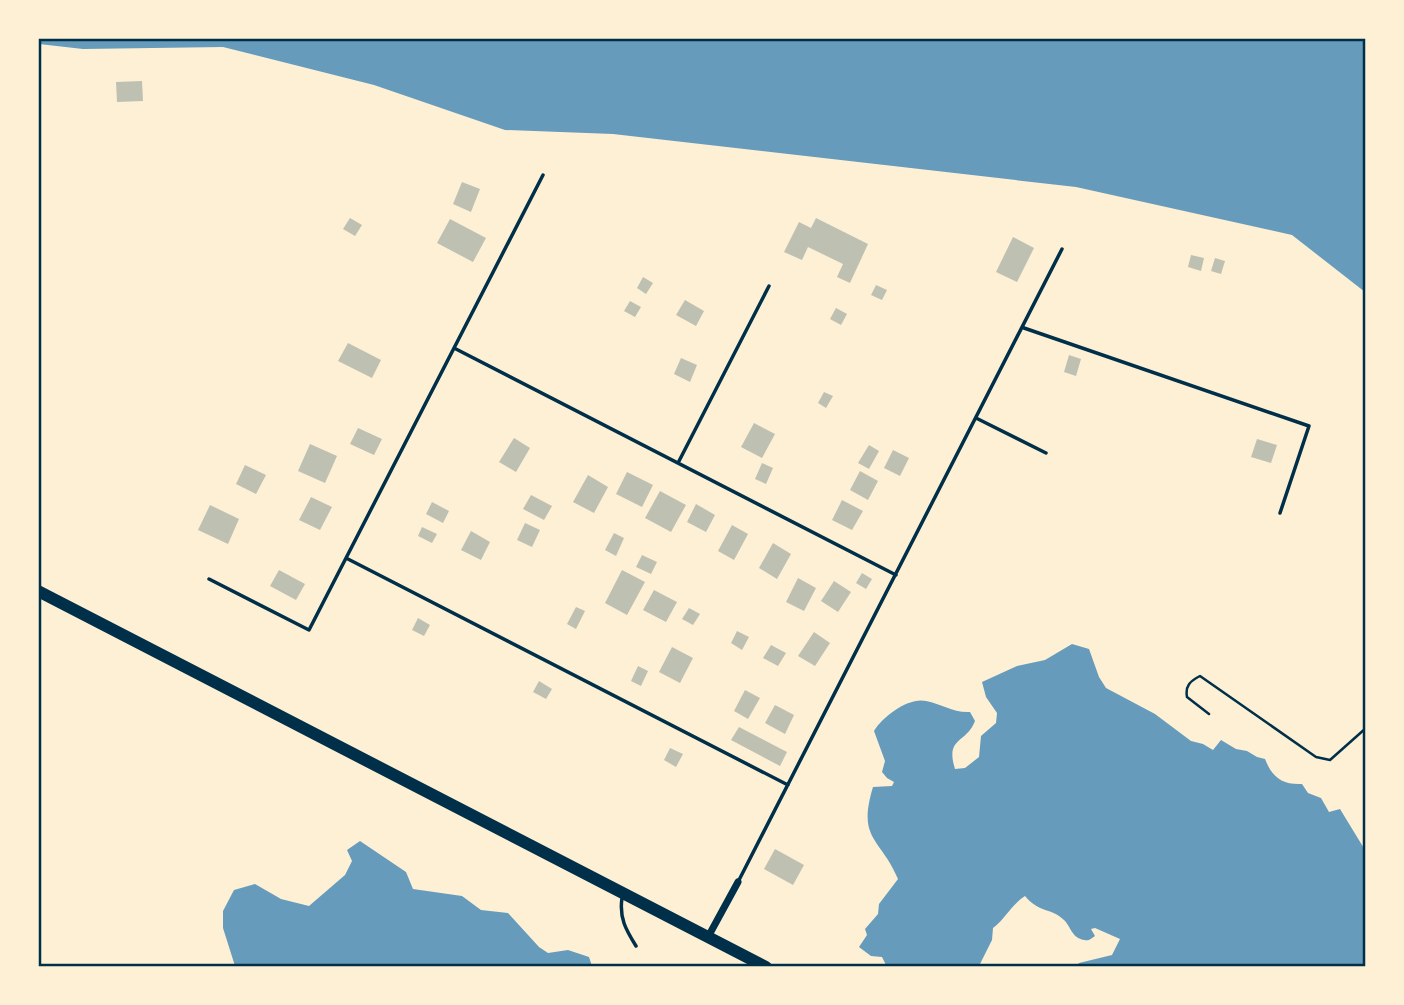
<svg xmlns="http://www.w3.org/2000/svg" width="1404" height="1005" font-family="Arial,sans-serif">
	<rect width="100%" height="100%" fill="#fdf0d5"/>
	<path fill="#669bbc" d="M39 38 1365 39V292L1292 235 1076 187 613 134 505 130 374 85 223 47 83 49 39 44Z
		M1072 644 1089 649 1099 677 1106 688 1155 714 1191 741 1203 744 1213 750 1221 740 1236 749 1247 751 1257 757 1265 759C1272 777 1282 785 1302 784L1308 793 1321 798 1329 812 1340 809 1365 850V966H1076L1079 963 1112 955 1120 939 1095 928 1091 929 1095 936C1090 939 1090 941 1084 940 1072 938 1071 927 1064 920 1052 908 1039 913 1025 896 1011 905 1006 918 993 928L992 940 979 966H892L886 965 882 957 871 956 859 947 867 935 865 929 878 914 879 904 898 879C880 837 857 840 873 787L892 786 894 782 887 778 882 772 885 761 874 731C883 716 909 697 926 701 942 704 953 713 970 712L975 721C966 744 945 737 955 769L965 768 979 757 981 736 996 723 997 713 986 697 982 682 1017 666 1045 660Z
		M360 841 406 872 413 889 462 896 481 910 508 913 539 947 548 953 568 950 589 957 592 966H235L223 928V911L234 890 255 884 281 899 309 906 345 875 352 861 347 850Z"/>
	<path fill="#bec0b2" d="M142 81 143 101 117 102 116 82Z
		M462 182 480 189 471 212 453 204Z
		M350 218 362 225 355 236 343 229Z
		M816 218 868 244 850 283 837 277 843 264 808 247 802 260 784 252 799 222 811 228Z
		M450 219 486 238 473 262 437 243Z
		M1013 237 1034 248 1017 282 996 272Z
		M1191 255 1204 258 1201 271 1188 267Z
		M1215 258 1225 261 1221 274 1211 271Z
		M643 277 653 283 646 294 637 288Z
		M876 285 887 290 882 300 871 295Z
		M685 300 704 311 696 326 676 315Z
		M630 301 641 307 635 317 624 311Z
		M836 308 847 314 841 325 830 319Z
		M348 343 381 360 372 378 338 361Z
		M1069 355 1081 359 1076 376 1064 372Z
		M681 358 697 365 690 382 674 374Z
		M824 392 833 396 826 408 818 403Z
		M754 423 775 434 762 458 741 447Z
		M358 428 382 439 374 455 350 444Z
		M514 438 530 448 516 472 499 462Z
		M1257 439 1277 445 1271 463 1251 457Z
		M310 444 337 456 325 483 298 471Z
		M869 445 879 451 869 469 858 463Z
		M893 450 909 458 900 476 884 468Z
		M762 463 773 468 766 484 755 479Z
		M245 465 266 475 256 494 236 484Z
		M860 471 878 481 868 500 850 490Z
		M627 472 653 485 642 507 616 494Z
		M588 475 608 487 594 513 573 502Z
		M660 491 686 505 671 532 645 518Z
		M531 495 552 506 544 520 523 509Z
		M311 497 332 507 320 530 299 520Z
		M842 500 863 511 852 530 832 520Z
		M432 502 449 511 443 523 426 514Z
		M696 504 715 515 706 532 687 522Z
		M210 505 239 519 228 544 198 530Z
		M525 523 540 530 532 547 517 540Z
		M732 525 748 534 734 560 718 551Z
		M422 527 437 534 432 543 418 536Z
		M471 531 490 542 481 560 461 550Z
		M614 533 624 538 616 556 605 550Z
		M773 543 791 554 777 579 759 568Z
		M642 555 657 562 651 574 636 567Z
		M279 570 305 584 296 600 270 586Z
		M622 570 645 582 627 615 605 603Z
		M862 573 872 579 866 589 856 583Z
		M798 578 816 588 804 611 786 602Z
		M834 581 851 592 838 612 821 601Z
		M654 590 677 602 666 622 643 610Z
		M576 607 585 611 576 629 567 624Z
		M689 608 700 614 693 625 682 619Z
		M418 618 430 625 424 636 412 630Z
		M737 631 749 637 742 650 731 643Z
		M814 632 830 643 815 666 798 656Z
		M771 645 786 653 778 666 763 658Z
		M672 647 693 658 680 683 659 672Z
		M638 666 648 671 641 686 631 681Z
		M539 681 552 689 546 699 533 692Z
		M745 690 760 698 748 719 734 711Z
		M775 705 794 715 785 734 765 723Z
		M739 727 787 752 780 766 731 740Z
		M670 748 683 754 676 767 664 760Z
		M775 849 804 865 793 885 764 869Z"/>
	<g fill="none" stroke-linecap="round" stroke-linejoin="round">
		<path stroke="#003049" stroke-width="2.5" d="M1209 714 1187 697C1185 686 1190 681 1200 676L1316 757 1330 760 1366 728"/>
		<path stroke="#003049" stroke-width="3.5" d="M1024 328 1309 426 1280 513
			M454 348 896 575
			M976 418 1046 453
			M678 463 769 286
			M346 558 788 785
			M209 579 309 630 543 175
			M738 882 1062 249
			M622 898C619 918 626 930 636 946"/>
		<path stroke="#003049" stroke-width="7" d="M708 937 738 882"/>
		<path stroke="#003049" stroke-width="12" d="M38 591 766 967"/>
	</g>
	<rect width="1404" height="1005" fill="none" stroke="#fdf0d5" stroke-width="80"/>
	<rect x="40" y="40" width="1324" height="925" fill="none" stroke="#003049" stroke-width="2.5"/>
</svg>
